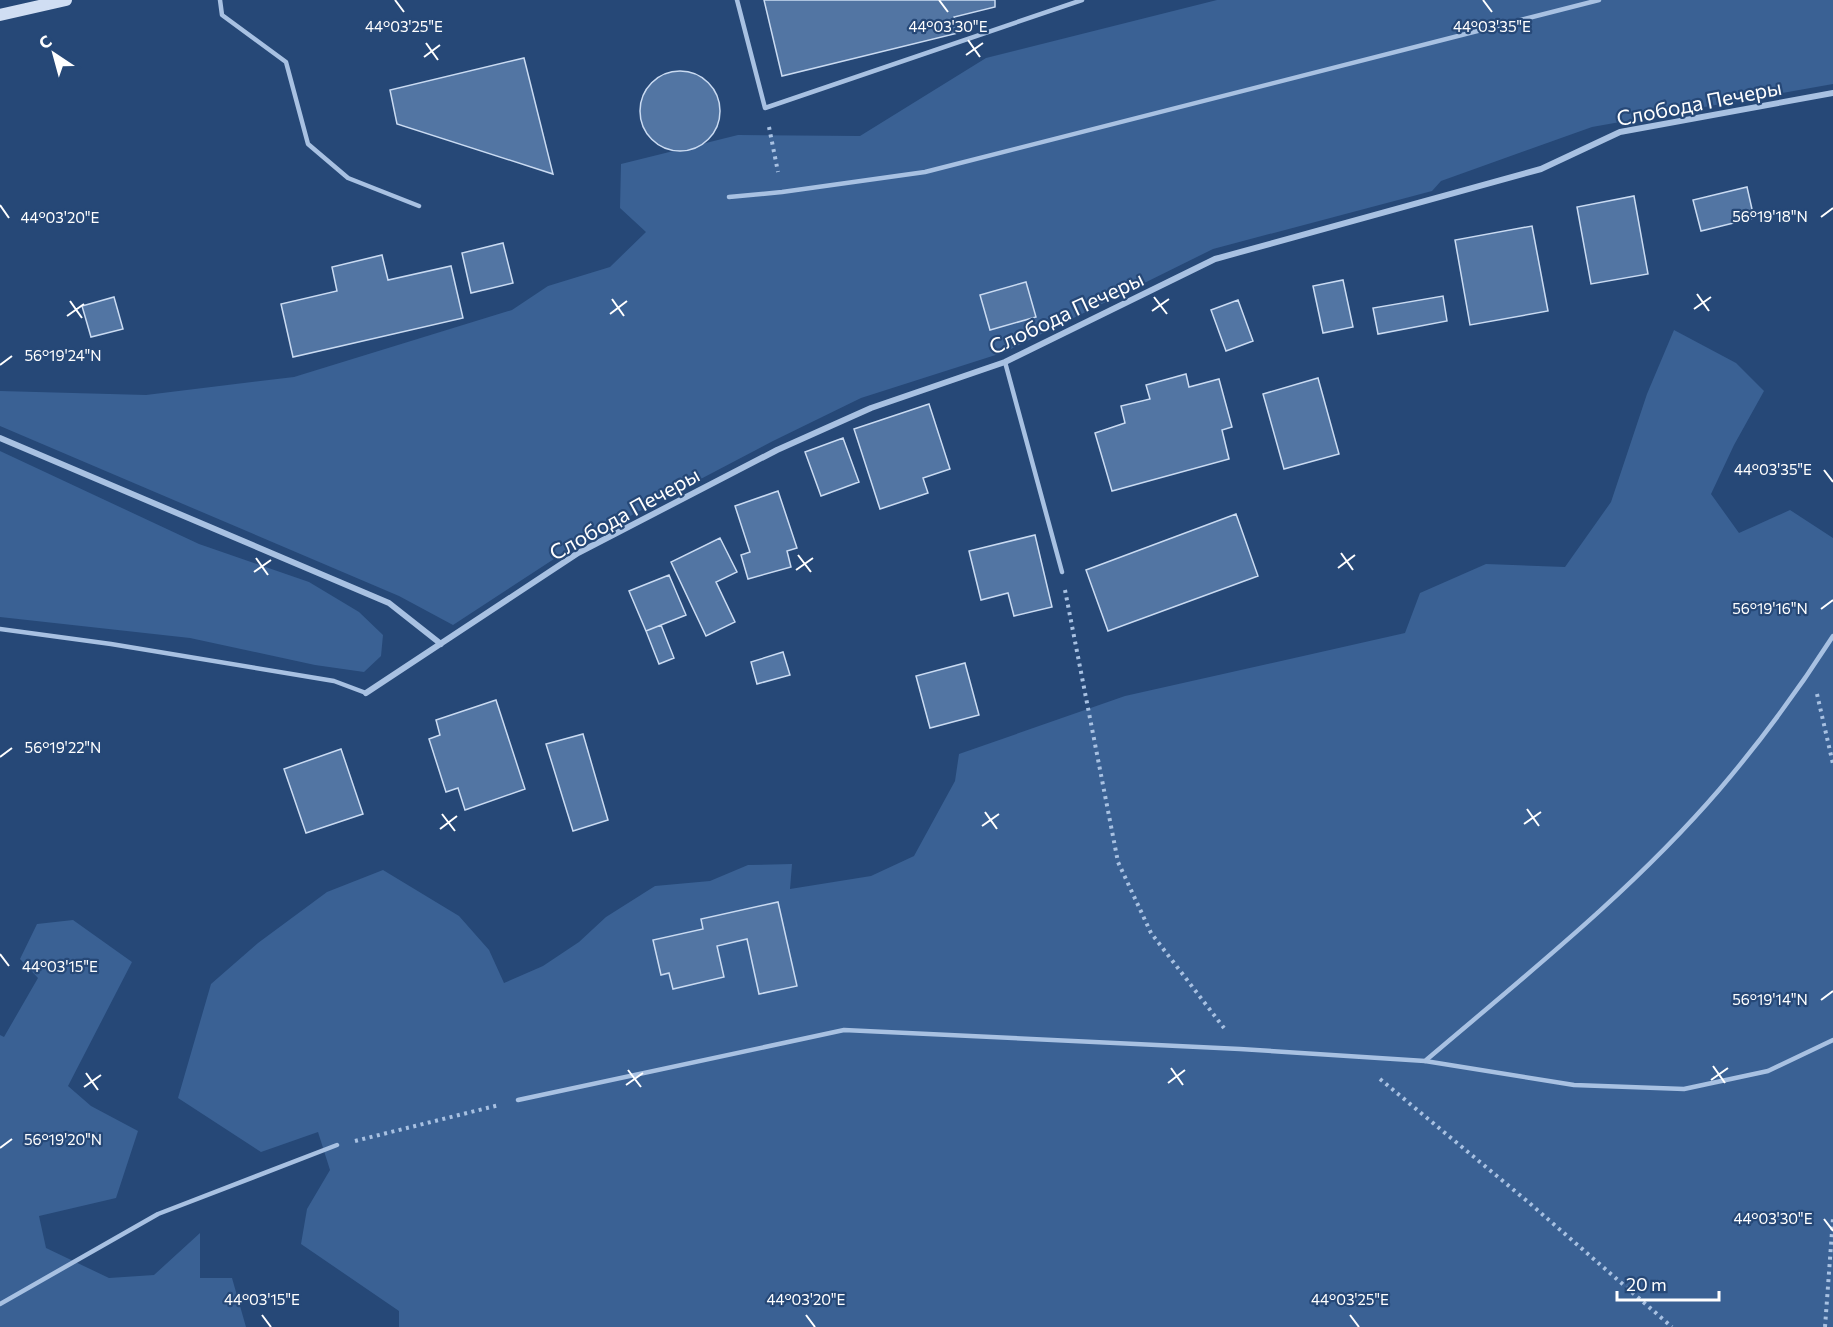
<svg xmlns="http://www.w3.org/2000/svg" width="1833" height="1327" font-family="Commissioner,sans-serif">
	<rect width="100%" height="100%" fill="#264877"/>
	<path fill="#3a6194" d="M1217 0H1833V84L1592 127 1441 181 1432 191 1213 249 1005 352 861 398 773 441 577 544 453 625 399 596 0 426V391L146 395 294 377 512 310 548 286 610 267 646 232 620 208 621 164 738 135 860 136 986 58Z
		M1674 330 1736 363 1764 391 1734 445 1711 494 1739 533 1790 510 1833 538V1327H399V1311L301 1244 307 1209 330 1170 318 1132 261 1152 178 1098 211 984 258 943 327 892 383 870 459 916 489 950 504 983 543 966 579 942 606 917 655 886 710 881 748 865 792 864 790 889 871 876 914 856 955 781 959 754 1125 696 1405 633 1420 593 1486 564 1565 567 1611 502 1647 394Z
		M0 451 199 544 309 582 359 612 383 635 381 656 364 672 315 665 190 638 0 617Z
		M73 920 132 962 68 1086 91 1106 138 1131 116 1198 39 1216 46 1248 109 1278 154 1275 200 1233V1278H232L246 1327H0V1035L4 1037 38 978 20 959 37 924Z"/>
	<path fill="#5275a3" stroke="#cadbf2" stroke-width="1.5" d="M764 0H995V7L954 17 958 33 782 76Z
		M524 58 553 174 397 124 390 90Z
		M640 111a40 40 0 1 1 80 0a40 40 0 1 1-80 0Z
		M1747 187 1754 218 1701 231 1693 200Z
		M1634 196 1648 274 1591 284 1577 207Z
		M1532 226 1548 311 1470 325 1455 240Z
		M503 243 513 283 471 293 462 253Z
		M382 255 388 280 451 266 463 318 293 357 281 304 337 291 332 267Z
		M1343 280 1353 327 1323 333 1313 286Z
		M1026 282 1036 317 990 330 980 295Z
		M1443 296 1447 321 1378 334 1373 308Z
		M114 297 123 329 91 337 82 306Z
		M1238 300 1253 341 1226 351 1211 310Z
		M1186 374 1189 387 1219 379 1232 427 1222 430 1229 459 1112 491 1095 433 1125 423 1121 406 1150 399 1146 385Z
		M1318 378 1339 454 1284 469 1263 394Z
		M929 404 950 469 923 478 928 493 880 509 854 429Z
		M843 438 859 482 821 496 805 452Z
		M778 491 797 548 787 551 791 567 748 579 741 555 750 552 735 506Z
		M1236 514 1258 576 1108 631 1086 570Z
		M1035 535 1052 607 1014 616 1008 593 981 600 969 551Z
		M720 538 737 572 716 582 735 622 706 636 671 562Z
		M669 575 686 615 646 631 629 591Z
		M661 625 674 658 659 664 646 631Z
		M783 652 790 675 757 684 751 662Z
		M965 663 979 715 930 728 916 676Z
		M496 700 525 789 465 810 458 788 446 792 429 739 440 735 436 720Z
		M583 734 608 820 573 831 546 744Z
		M341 749 363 814 306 833 284 769Z
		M778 902 797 986 759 994 747 939 717 946 724 977 673 989 669 973 661 975 653 940 703 929 701 919Z"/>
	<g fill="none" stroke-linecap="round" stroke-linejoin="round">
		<path stroke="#a8c1e2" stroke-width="4" stroke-dasharray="3 4.5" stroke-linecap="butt" d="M769 127 778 172
			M1065 590 1118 862 1151 933 1224 1028
			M1817 694 1833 764
			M1380 1079 1527 1201 1672 1327
			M355 1141 499 1105
			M1825 1327 1833 1218"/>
		<path stroke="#a8c1e2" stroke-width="4.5" d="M220 0 222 15 286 62 308 144 348 178 419 206
			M737 0 765 108 1082 0
			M729 197 782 192 925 172 1599 0
			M1005 362 1062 572
			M0 629 111 644 334 681 366 693
			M1425 1061C1526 975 1632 891 1719 790 1760 742 1799 689 1833 636
			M518 1100 844 1030 1240 1049 1425 1061 1574 1085 1684 1089 1768 1071 1833 1040
			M0 1304 158 1214 337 1145"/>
		<path stroke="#a8c1e2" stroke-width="6" d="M0 438 389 603 441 644
			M366 693 578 553 777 450 871 408 1005 362 1215 259 1541 169 1620 132 1833 93"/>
		<path stroke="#d0def3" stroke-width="12" d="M0 15 66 0"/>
	</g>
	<path fill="none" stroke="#fff" stroke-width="2" d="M395 0 404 12M939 0 948 12M1483 0 1492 12M968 40 980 57M426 43 438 60M966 55 983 43M424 57 440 45M0 205 9 218M1821 217 1833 208M1697 294 1709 311M1154 297 1167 314M612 299 624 316M70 301 82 318M1694 309 1711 297M1152 311 1169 299M610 314 627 301M67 316 84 304M0 365 12 356M1824 470 1833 482M1341 553 1353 570M798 555 811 572M256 558 268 575M1338 568 1355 555M796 570 813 558M254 572 271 560M1821 609 1833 600M0 757 12 748M1527 809 1539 826M985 812 997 829M442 814 455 831M1524 824 1541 812M982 826 999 814M440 829 457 816M0 954 9 966M1821 1000 1833 991M1713 1066 1725 1083M1171 1068 1183 1085M628 1070 641 1087M86 1073 98 1090M1711 1080 1728 1068M1168 1083 1185 1070M626 1085 643 1073M84 1087 101 1075M0 1148 12 1139M1824 1219 1833 1231M262 1315 271 1327M806 1315 815 1327M1350 1315 1359 1327"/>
	<g text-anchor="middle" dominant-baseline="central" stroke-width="4.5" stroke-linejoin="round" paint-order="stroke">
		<g font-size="21" fill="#fff" stroke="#264877">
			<text transform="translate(1699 102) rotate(-11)">Слобода Печеры</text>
			<text transform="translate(1066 312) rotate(-25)">Слобода Печеры</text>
			<text transform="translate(624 513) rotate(-29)">Слобода Печеры</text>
		</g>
	</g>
	<g font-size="15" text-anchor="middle" fill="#fff" stroke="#264877" stroke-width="4.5" stroke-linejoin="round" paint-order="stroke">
		<text x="404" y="32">44°03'25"E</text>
		<text x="948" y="32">44°03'30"E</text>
		<text x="1492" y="32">44°03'35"E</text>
		<text x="1770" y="222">56°19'18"N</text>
		<text x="60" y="223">44°03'20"E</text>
		<text x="63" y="361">56°19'24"N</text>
		<text x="1773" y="475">44°03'35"E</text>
		<text x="1770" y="614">56°19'16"N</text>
		<text x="63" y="753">56°19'22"N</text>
		<text x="60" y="972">44°03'15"E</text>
		<text x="1770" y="1005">56°19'14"N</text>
		<text x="63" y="1145">56°19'20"N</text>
		<text x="1773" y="1224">44°03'30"E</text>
		<text x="262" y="1305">44°03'15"E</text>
		<text x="806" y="1305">44°03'20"E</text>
		<text x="1350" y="1305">44°03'25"E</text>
	</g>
	<g transform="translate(54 54) rotate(324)" stroke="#264877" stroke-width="4.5" paint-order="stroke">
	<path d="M0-4.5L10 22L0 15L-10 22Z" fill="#ffffff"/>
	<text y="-9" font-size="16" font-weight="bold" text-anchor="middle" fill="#ffffff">С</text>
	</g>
	<path d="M1617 1291v9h102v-9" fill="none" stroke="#ffffff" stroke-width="3"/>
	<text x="1626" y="1291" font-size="18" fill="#ffffff" stroke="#264877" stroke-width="4.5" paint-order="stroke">20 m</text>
</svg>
